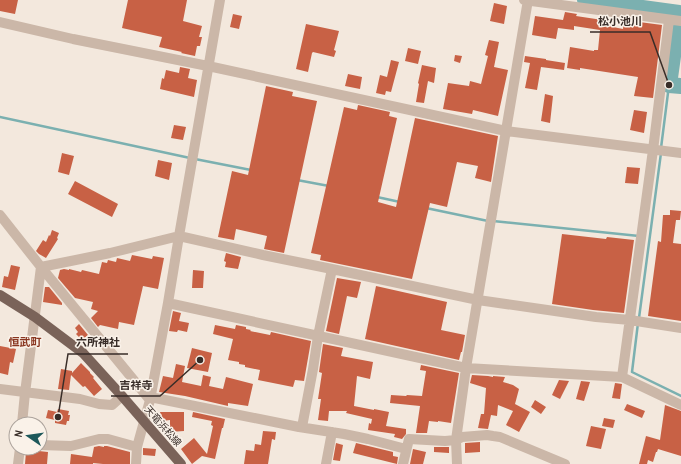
<svg xmlns="http://www.w3.org/2000/svg" width="681" height="464" font-family="'Archivo Narrow','Noto Sans JP',sans-serif">
	<rect width="100%" height="100%" fill="#f3e8dd"/>
	<g fill="none" stroke-linecap="round" stroke-linejoin="round">
		<path stroke="#7bb0b0" stroke-width="2.5" d="M0 117 190 158
			M661 148 669 85
			M195 159 251 170
			M297 180 329 186
			M377 197 400 202
			M426 208 488 221
			M493 221 639 236
			M639 318 661 153
			M638 323 632 372 681 396"/>
		<path stroke="#7bb0b0" stroke-width="16" d="M585 0 679 13 669 85 681 86"/>
	</g>
	<path fill="#c86145" d="M0 0H18L15 14 0 11Z
		M128 0H187L183 21 202 26 199 37H202L200 46H197L195 56 181 53 182 52 159 47 162 37 122 28Z
		M494 3 507 6 504 24 490 21Z
		M565 12 577 14 576 16 609 21 608 26 623 29 624 20 662 25 653 98 634 96 638 77 580 68V70L567 68 570 47 594 51V50H598L600 30 574 26V30L558 28 556 39 532 35 535 16 563 20Z
		M233 14 242 16 239 29 230 27Z
		M306 24 339 31 334 50 336 51 334 57 313 52 312 53 308 72 296 69Z
		M489 40 499 42 494 67 508 70 498 116 473 110 472 114 443 109 448 83 469 86 470 81 481 84 488 56 485 55Z
		M408 48 421 51 418 64 405 61Z
		M455 55 462 56 460 63 454 61Z
		M525 56 546 59V60L565 63 564 70 541 67 537 90 525 88 530 63 524 62Z
		M391 60 399 62 391 92 386 91 385 95 376 93 380 75 387 77Z
		M422 65 436 68 434 83 428 81 424 103 416 102 419 84 418 83Z
		M180 67 190 69 188 78 197 80 194 97 160 89 162 78 164 79 166 70 179 73Z
		M348 74 362 77 360 89 345 86Z
		M266 86 293 92 292 96 317 101 284 253 264 249 267 236 236 229 234 240 218 237 232 171 248 175Z
		M545 94 553 96 550 123 541 121Z
		M358 105 390 112 389 116 397 118 378 202 396 207 415 118 498 136 491 182 475 178 478 166 457 162 447 207 430 203 412 279 320 260 321 255 311 253 344 107 357 110Z
		M634 110 647 112 644 133 630 130Z
		M174 125 186 127 183 140 171 138Z
		M62 153 74 156 69 175 58 172Z
		M158 160 172 163 169 180 155 176Z
		M627 167 640 168 638 184 625 183Z
		M75 181 118 204 112 217 68 194Z
		M670 210 681 211 680 220H676L673 243 681 244V321L648 316 658 241 661 242 663 215H670Z
		M52 230 59 233 57 238 58 239 46 258 39 254 36 251 43 240 46 242 49 235 50 236Z
		M562 234 606 239 607 237 634 240 624 313 593 310 552 304Z
		M226 253 241 257 238 269 225 267 226 262 224 261Z
		M132 255 152 259 153 256 164 258 158 289 143 286 134 325 119 322 118 329 100 325 98 327 91 318 98 311 91 309 93 302 75 298 58 278 60 270 64 269 69 270V269L81 272 82 270 99 274 102 262 107 263 108 260 116 262 117 258 130 261Z
		M11 265 20 267 15 290 2 287 4 276 8 277Z
		M193 270 204 271 203 288H192Z
		M337 278 361 282 357 298 347 296 339 334 326 331Z
		M376 286 447 302 441 330 465 335 462 352H461L459 360 365 339Z
		M45 287H49L62 303V305L43 302Z
		M173 311 181 313 179 321 189 323 187 332 178 330 177 332 169 331Z
		M79 324 88 335 82 340 76 334 78 332 75 328Z
		M215 325 235 329 236 325 246 327V329L251 330 250 331 270 335 271 332 311 341 304 381 295 380 293 387 258 380 260 370 245 367V365L239 364V362L228 360 233 339 213 334Z
		M323 344 343 348 341 356 373 362 370 379 357 376 354 406 374 410V409L389 412 386 426 406 429V434L402 439 394 437 395 434 368 430 369 423 371 424 372 419 346 413 347 411H329L328 421 318 420 321 399H318L322 373 319 372Z
		M0 346 16 349 13 363 10 362 8 375 0 373Z
		M192 348 212 353 208 372 187 368Z
		M81 363 90 372V373L94 377 93 378 102 389 94 396 85 386 83 387 71 375 69 390 58 389 61 369 72 371V373Z
		M176 364 185 366 182 382 201 386 203 375 211 377 209 386 223 389 226 377 253 384 248 406 228 403V406L185 396 159 392 163 376 173 378Z
		M421 365 459 373 451 423 438 421V422L429 421 427 433H416L420 406 390 403 391 395 406 396 407 395 422 396 426 371 420 370Z
		M472 375 488 376 493 377V376L505 377 503 382 513 385 519 389 515 404 530 412 519 432 506 425 513 411 498 405 497 416 491 415 488 429 478 428 481 414H484L486 388 470 383Z
		M559 380 569 381 560 399 552 395Z
		M581 381 590 382 584 401 576 399Z
		M615 383 622 384 620 399 612 398Z
		M535 400 546 407 541 414 531 407Z
		M627 404 645 411 642 418 624 410Z
		M665 405 681 411V456L658 449 657 452H656L653 462 648 460 647 464H639L646 436 660 440Z
		M58 409 69 411 68 415H70L69 421H67L66 425 55 423V420L46 418 48 410 57 412Z
		M160 412H184V431L170 432V420L162 421Z
		M193 412 225 419 223 428H222L215 459 202 456 192 464 181 449 194 438 207 454 213 426 211 425 212 421 192 417Z
		M604 418 615 420 613 428 602 426Z
		M591 426 606 429 601 449 586 446Z
		M263 431 276 432 275 440 272 439 268 464H244L246 450 254 451 255 444 261 445Z
		M480 442V452L465 453V443Z
		M336 443 343 445 340 461 333 460Z
		M356 443 393 452V456L398 457 397 464 353 453Z
		M99 446 104 447V446H107L130 452V464H103L93 463V464H70L71 454 92 457 94 447Z
		M434 447H449V453L434 452Z
		M143 448 156 449 155 456 143 455Z
		M413 449 426 452 423 464H410Z
		M29 450 48 452 47 464H25L26 452 29 453Z"/>
	<g fill="none" stroke-linecap="round" stroke-linejoin="round">
		<path stroke="#cbb7a8" stroke-width="10" d="M524 0 681 21
			M0 22 73 39 208 66 410 110 506 131 681 153
			M0 215 41 267 150 400
			M168 303 466 368 622 377 681 405
			M622 377 653 150 669 20
			M0 389 80 399 99 404 112 405 122 396
			M150 397 299 427 344 434 368 439 406 449
			M22 424 25 393 41 267 110 253 179 236 263 255 332 269 478 300 596 317 630 320 681 328
			M302 427 313 369 318 336 332 269
			M40 445 71 446 99 439H108L137 447
			M18 464 20 448
			M136 464 137 447 150 400 168 303 179 236 220 0
			M326 464 332 432
			M403 464 409 439 445 441 456 440 462 437 487 435 493 436 500 437 565 464
			M457 464 456 440 466 368 528 0"/>
		<path stroke="#7a6359" stroke-width="10" d="M0 295 35 317 83 353 122 396 181 464"/>
	</g>
	<g text-anchor="middle" dominant-baseline="central" stroke-width="3" stroke-linejoin="round" paint-order="stroke">
		<g font-size="10" fill="#382d28" stroke="#faf2e9">
			<text transform="translate(163 426) rotate(49)">天竜浜松線</text>
		</g>
		<g font-size="11" font-weight="bold" fill="#893620" stroke="#faf2e9">
			<text x="25" y="342">恒武町</text>
		</g>
	</g>
	<path fill="none" stroke="#382d28" stroke-width="1.5" d="M669 85L650 32H590M58 417L68 354H128M200 360L160 396H111"/>
	<g fill="#382d28" stroke="#faf2e9" stroke-width="1.5">
		<circle cx="669" cy="85" r="4"/>
		<circle cx="58" cy="417" r="4"/>
		<circle cx="200" cy="360" r="4"/>
	</g>
	<g font-size="11" text-anchor="middle" font-weight="bold" fill="#382d28" stroke="#faf2e9" stroke-width="3" stroke-linejoin="round" paint-order="stroke">
		<text x="620" y="25">松小池川</text>
		<text x="98" y="346">六所神社</text>
		<text x="136" y="389">吉祥寺</text>
	</g>
	<g transform="translate(28 436) rotate(283)"><circle r="19" fill="#faf2e9" stroke="#aca39c"/>
	<path d="M0-3L7 15L0 10L-7 15Z" fill="#1d585a"/>
	<text y="-6" font-size="11" font-weight="bold" text-anchor="middle" fill="#382d28">N</text>
	</g>
</svg>
